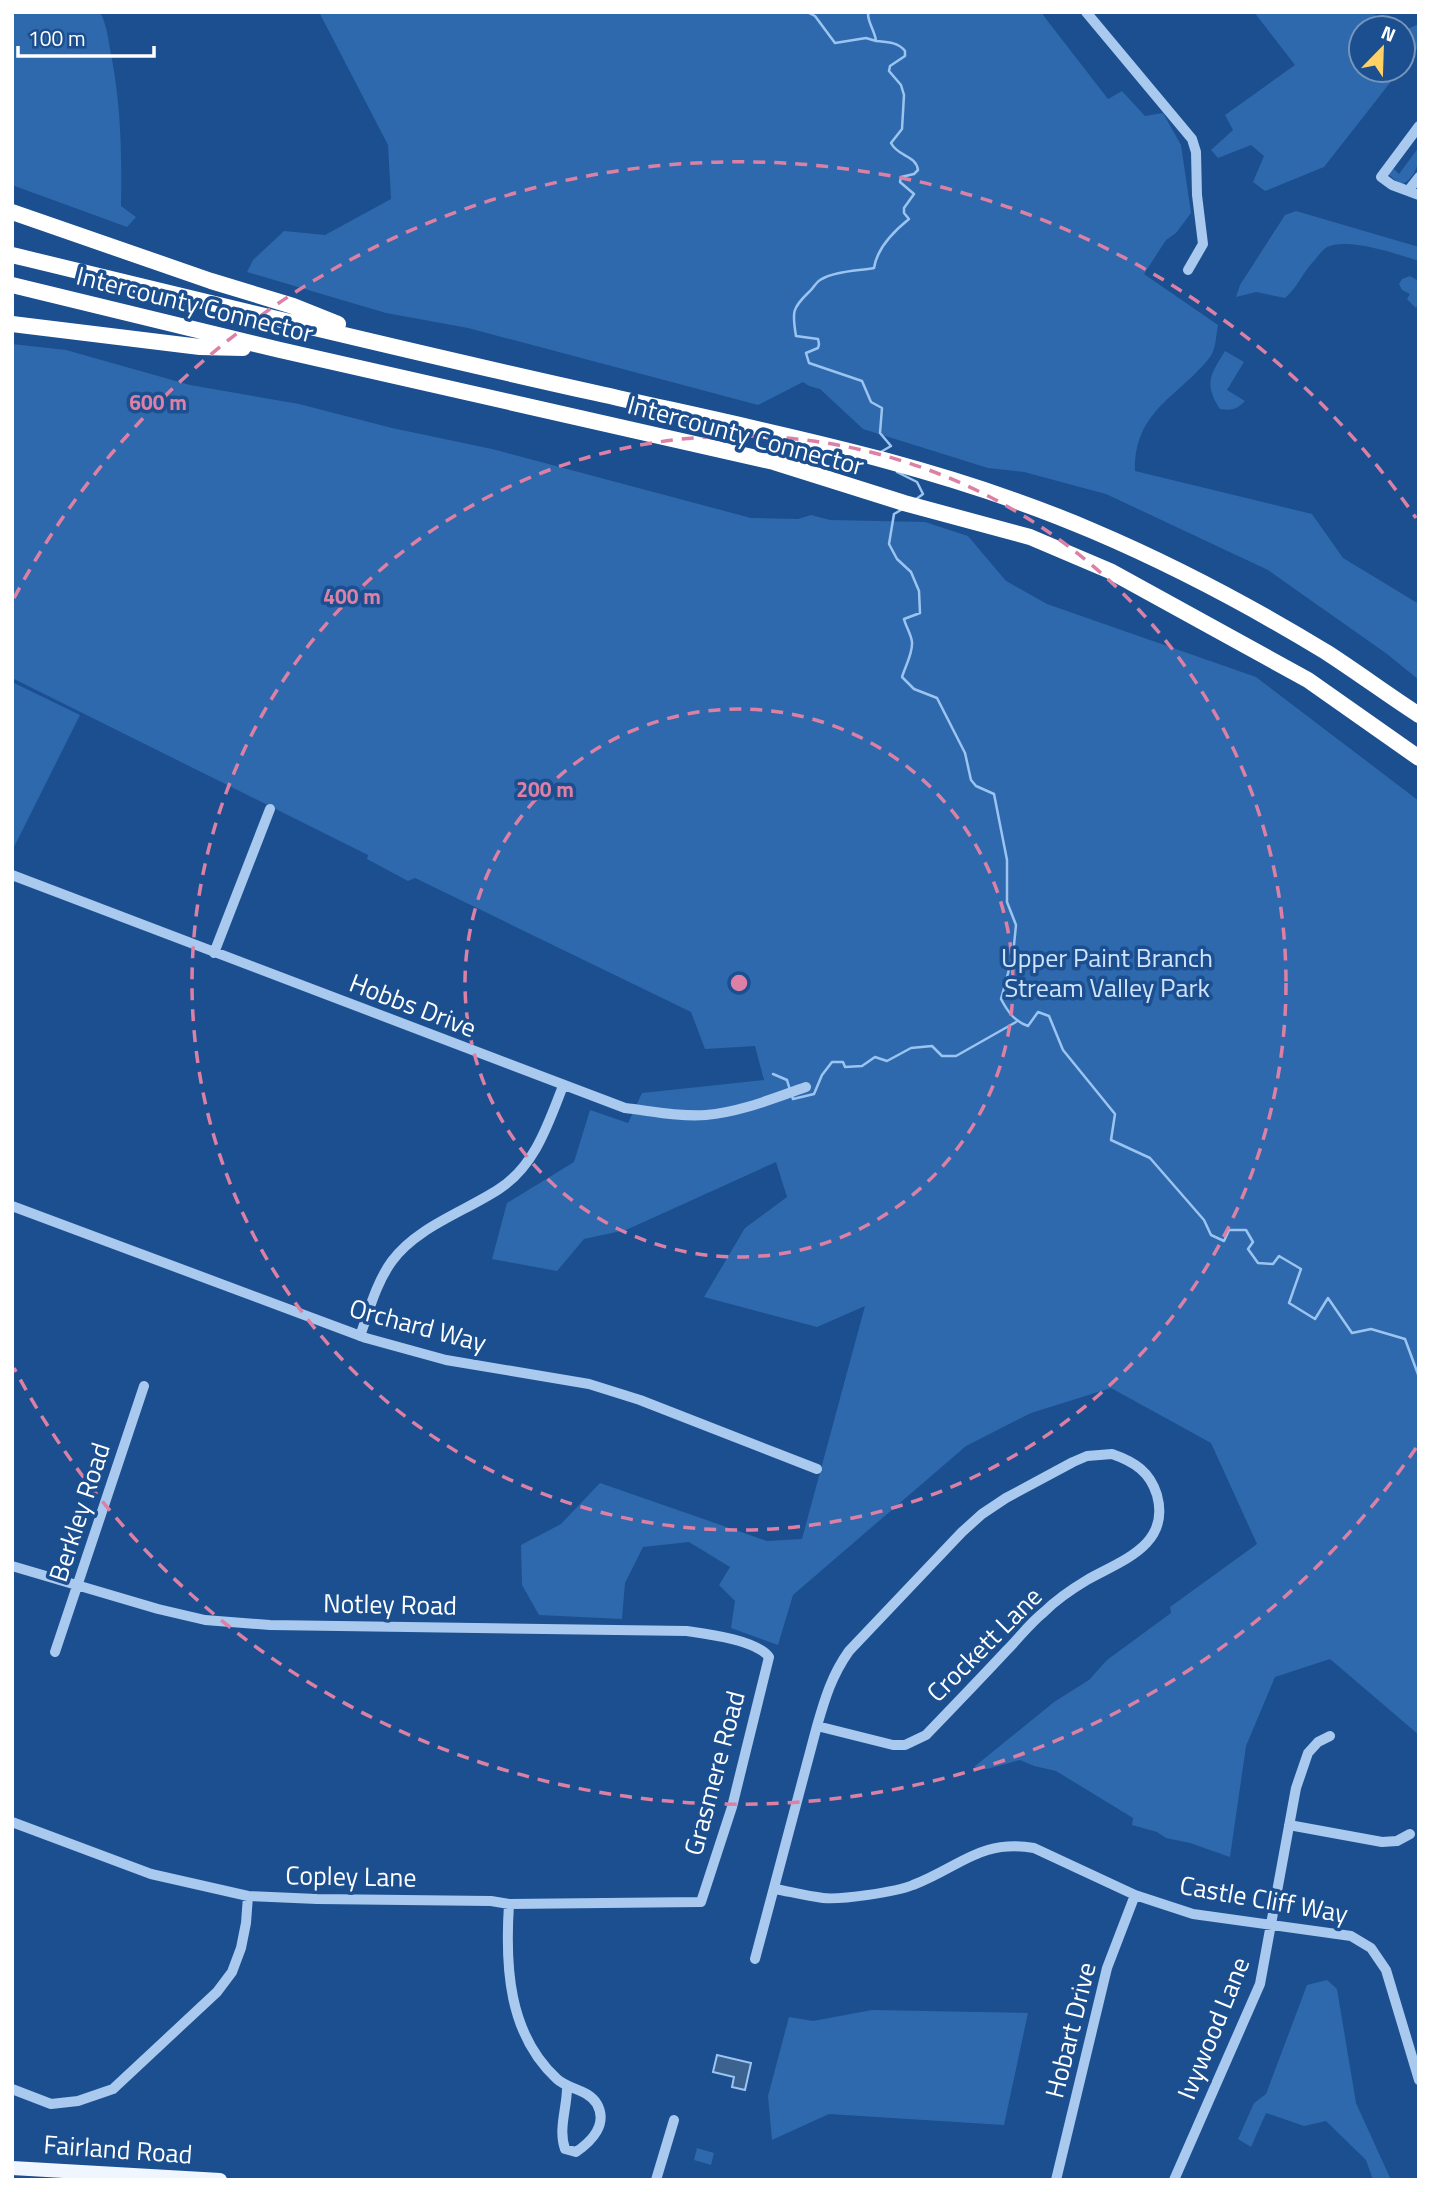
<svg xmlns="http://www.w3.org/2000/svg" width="1431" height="2192" font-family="'Titillium Web',sans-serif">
	<rect width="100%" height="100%" fill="#1b4f8f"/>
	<path fill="#2e69ad" d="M12 12H100C107 25 108 39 111 54 121 105 122 155 121 206L136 217 127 227 12 185Z
		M319 12H1044L1043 15 1108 99 1122 91 1145 116 1163 113 1181 145 1191 213 1176 233 1166 240 1144 274 1218 325C1216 335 1216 349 1210 357 1179 397 1134 410 1135 471L1312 514 1343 558 1419 604V680L1387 654 1268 570 1106 494 1024 472 988 468 863 429 820 389 809 386 803 382 758 405 468 328 386 313 247 272 253 260 284 231 325 235 391 199 388 145Z
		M1254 12H1371L1393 28H1361V70H1400L1324 167 1265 191 1253 182 1264 156 1251 145 1218 158 1211 150 1233 130 1225 115 1295 65Z
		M1419 24V46L1403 66V31Z
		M1419 147C1419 163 1417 177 1401 185L1388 174 1394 169 1399 174Z
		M1296 211 1419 247V261C1397 254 1348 237 1327 247 1322 250 1316 259 1312 263 1302 274 1297 288 1285 298L1256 292 1236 297 1240 285 1285 215Z
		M1410 276 1419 281V302L1416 308 1407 299 1410 294 1402 290 1399 284 1402 279Z
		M12 344 66 350 190 385 299 404 392 428 492 449 751 518 798 519 811 515 830 520 925 522 968 536 1006 581 1047 604 1256 677 1419 801V1735L1330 1659 1275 1677 1246 1746 1230 1857 1190 1843 1166 1838 1157 1832 1132 1825 1133 1818 1056 1771 1034 1766 1020 1760 987 1769 974 1767 1054 1702 1089 1680 1107 1660 1171 1613 1170 1607 1257 1544 1211 1443 1111 1388 1031 1413 966 1446 793 1595 778 1645 731 1628 735 1601 719 1585 730 1567 689 1542 643 1547 625 1583 622 1619 539 1615 522 1585 521 1545 561 1524 600 1483 767 1541 802 1539 865 1306 817 1327 704 1297 745 1228 787 1197 776 1162 626 1230 584 1239 557 1271 492 1259 507 1203 574 1162 590 1110 628 1123 642 1093 764 1080 755 1046 705 1049 691 1012 415 878 408 881 367 859 368 855 12 678Z
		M1225 351 1244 362 1227 390 1245 401C1237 409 1232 411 1220 409 1203 383 1211 374 1225 351Z
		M12 682 80 715 12 851Z
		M1327 1980 1337 1989 1356 2103 1391 2180H1373L1366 2160 1326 2121 1304 2126 1266 2113 1251 2147 1238 2139 1254 2103 1266 2094 1307 1985Z
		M872 2010 1028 2013 1004 2125 829 2114 772 2140 768 2096 789 2017 813 2021Z
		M697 2148 714 2153 711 2165 694 2160Z"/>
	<path fill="#3c6290" stroke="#9cc4f0" stroke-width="2" d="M717 2055 751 2063 745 2090 732 2087 734 2077 713 2072Z"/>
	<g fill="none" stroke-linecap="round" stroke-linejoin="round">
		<path stroke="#9cc4f0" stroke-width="2.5" d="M807 12 815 16 835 43 866 38 876 41
			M872 12 868 14C868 23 875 31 876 41 887 42 898 42 905 51V56L890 66 889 71 901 85 904 95 902 129 891 143C898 157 916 155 918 170L914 174 901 177 900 182 914 194 904 208V213L909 219C894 231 877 248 874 268 858 271 834 271 820 280 815 283 814 288 809 292 792 308 792 312 796 336L818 339 819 344 818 348 806 353 809 363 862 381 871 402 882 408 880 433 891 446 879 453
			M897 472 917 482 923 494 915 500
			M901 510 894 514 889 544 897 559 911 572 919 591 920 613 904 619C906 627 911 634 912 642 913 653 905 667 902 677L914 689 937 698 965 753 971 780 976 786 994 794 1007 860V902L1016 925 1013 955 1001 999C1008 1012 1014 1021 1028 1026L1038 1012 1049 1016 1063 1050 1115 1114 1111 1140 1150 1158 1204 1220 1211 1235 1224 1241 1229 1230H1246L1253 1242 1248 1249 1258 1263 1273 1264 1279 1256 1301 1269 1289 1303 1315 1319 1328 1298 1352 1333 1371 1329 1405 1339 1419 1377
			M773 1074 787 1080 790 1090
			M792 1096 793 1099 814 1094 822 1075 832 1062H843L845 1067 862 1066 875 1057 887 1061 911 1048 932 1046 942 1056H956L1016 1022"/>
		<path stroke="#a9c9ee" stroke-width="10" d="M1086 12 1192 139 1196 152 1197 195 1203 244 1188 270
			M1419 126 1381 177 1392 185 1419 195
			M1408 191 1419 177
			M12 875 625 1108C651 1111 679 1117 706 1115 741 1112 774 1098 806 1087
			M214 953 270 809
			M12 1206 366 1338 446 1360 589 1384 640 1400 817 1469
			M360 1336C369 1311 376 1283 392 1261 417 1227 464 1212 499 1189 535 1166 548 1124 563 1086
			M1112 1454C1135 1462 1150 1472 1157 1495 1171 1546 1120 1561 1087 1580 1072 1589 1056 1600 1044 1612 1030 1623 1019 1638 1007 1650 980 1679 953 1707 926 1735L905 1745H893L817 1726C825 1698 832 1675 849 1651L962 1532 982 1514 1006 1498 1073 1462 1087 1456Z
			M12 1566 158 1609 205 1620 270 1625 687 1631C708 1634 756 1640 769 1657L732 1807 701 1902 509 1904 491 1901 317 1899 248 1896 151 1874 12 1822
			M55 1652 144 1386
			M1289 1825 1382 1842 1397 1841 1410 1834
			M775 1889C791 1892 807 1896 823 1898 841 1900 896 1892 913 1885 960 1867 980 1839 1034 1848L1135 1895 1193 1914 1351 1936 1371 1948 1386 1970 1419 2080
			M509 1904C505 1966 508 2034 557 2079 569 2090 588 2089 597 2104 608 2124 592 2141 576 2152L565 2149C558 2129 567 2108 567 2088
			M755 1959 817 1726
			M12 2089 51 2104 78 2101 113 2089 217 1992 232 1972 241 1948 246 1923 248 1896
			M656 2180 674 2120
			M1056 2180 1107 1968 1135 1895
			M1174 2180 1260 1984 1296 1788 1308 1753 1318 1742 1330 1736"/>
		<path stroke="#f0f6ff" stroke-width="14" d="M12 2168 220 2180"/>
		<path stroke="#fff" stroke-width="16" d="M12 212 211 281 293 306 338 324
			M12 255C206 302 401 350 596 393 764 431 935 463 1093 531 1173 565 1252 607 1326 652 1357 672 1388 695 1419 715
			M12 285 280 350 774 462 904 503 1030 537 1110 571 1308 680 1419 758
			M12 324 200 347 243 348"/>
	</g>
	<g fill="none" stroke="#dd80a5" stroke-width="3.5" stroke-dasharray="12 9">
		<circle cx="739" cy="983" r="274"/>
		<circle cx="739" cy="983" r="547"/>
		<path d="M1416 1448A821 821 0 0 1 14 1368M14 598A821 821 0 0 1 1416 518"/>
	</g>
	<g text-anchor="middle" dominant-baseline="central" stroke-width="7" stroke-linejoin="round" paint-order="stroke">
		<g font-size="26" fill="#fff" stroke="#1b4f8f">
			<text transform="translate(195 304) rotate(14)">Intercounty Connector</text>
			<text transform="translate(746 435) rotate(15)">Intercounty Connector</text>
			<text transform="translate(413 1005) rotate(21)">Hobbs Drive</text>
			<text transform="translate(418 1325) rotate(15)">Orchard Way</text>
			<text transform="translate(79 1512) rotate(-72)">Berkley Road</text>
			<text transform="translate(390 1604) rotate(1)">Notley Road</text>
			<text transform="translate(984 1644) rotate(-45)">Crockett Lane</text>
			<text transform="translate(714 1773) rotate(-75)">Grasmere Road</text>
			<text transform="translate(351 1876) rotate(1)">Copley Lane</text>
			<text transform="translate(1264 1899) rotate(10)">Castle Cliff Way</text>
			<text transform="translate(1213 2028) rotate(-68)">Ivywood Lane</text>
			<text transform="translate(1070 2030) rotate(-76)">Hobart Drive</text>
			<text transform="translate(118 2149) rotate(4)">Fairland Road</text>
		</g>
		<g font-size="26" fill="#cfe3fa" stroke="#1b4f8f">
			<text x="1107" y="957">Upper Paint Branch<tspan x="1107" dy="30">Stream Valley Park</tspan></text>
		</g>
	</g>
	<circle cx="739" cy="983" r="10" fill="#dd80a5" stroke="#1b4f8f" stroke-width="3.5"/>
	<g font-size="21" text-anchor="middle" font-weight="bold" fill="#dd80a5" stroke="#1b4f8f" stroke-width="7" stroke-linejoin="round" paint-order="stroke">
		<text x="158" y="410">600 m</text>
		<text x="352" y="604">400 m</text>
		<text x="545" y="797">200 m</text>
	</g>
	<rect width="1431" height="2192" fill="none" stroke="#ffffff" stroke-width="28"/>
	<g transform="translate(1382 49) rotate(23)"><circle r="33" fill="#1b4f8f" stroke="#7695bc" stroke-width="2"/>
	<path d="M0-5L12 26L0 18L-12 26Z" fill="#ffd166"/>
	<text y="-10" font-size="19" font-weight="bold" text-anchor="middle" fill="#ffffff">N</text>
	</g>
	<path d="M18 46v10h136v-10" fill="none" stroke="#ffffff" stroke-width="3.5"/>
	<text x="28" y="46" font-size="21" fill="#ffffff" stroke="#1b4f8f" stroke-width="5" paint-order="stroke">100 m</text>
</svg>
